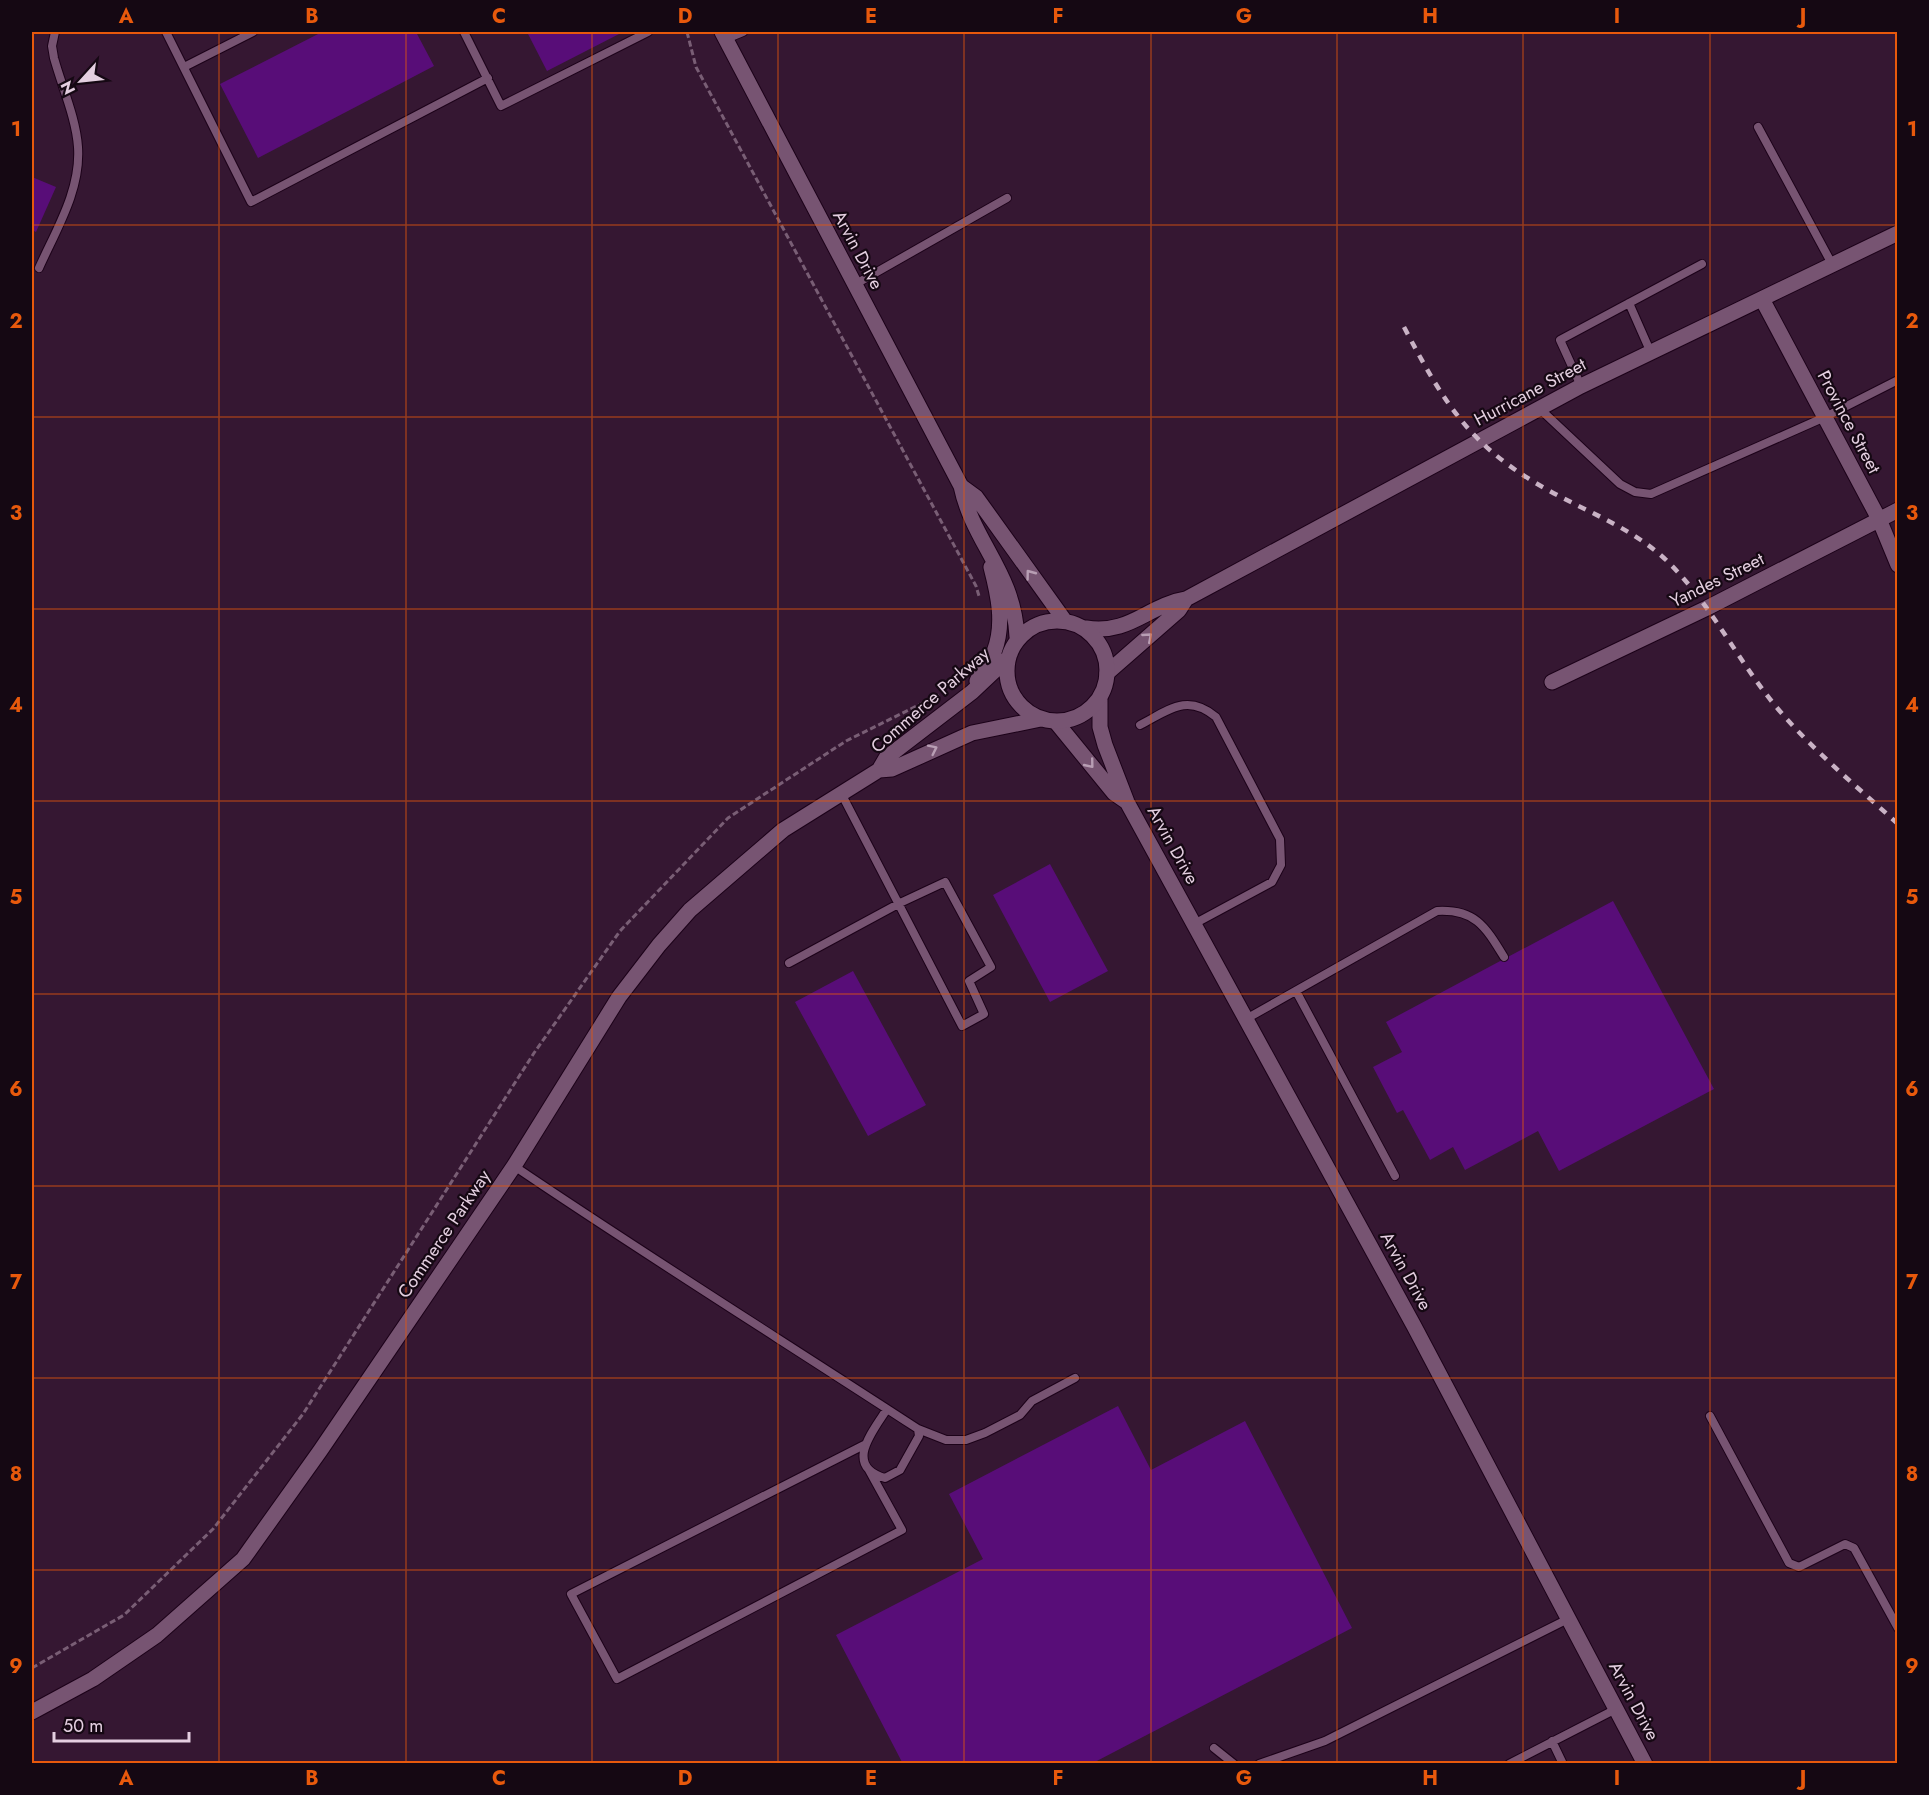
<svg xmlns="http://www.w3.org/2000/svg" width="1929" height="1795" font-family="Jost,sans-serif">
	<rect width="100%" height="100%" fill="#351732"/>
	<path fill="#580d78" d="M322 32H416L434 66 258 158 220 84Z
		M527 32H620L621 33 547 71Z
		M32 177 56 187 36 232 32 230Z
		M1050 864 1108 971 1050 1002 993 895Z
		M1613 901 1714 1089 1559 1171 1538 1131 1465 1170 1453 1147 1430 1160 1403 1110 1397 1113 1373 1067 1402 1052 1386 1022Z
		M853 971 926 1105 868 1136 795 1002Z
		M1118 1406 1151 1470 1245 1421 1352 1628 1091 1764H903L836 1635 983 1559 949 1494Z"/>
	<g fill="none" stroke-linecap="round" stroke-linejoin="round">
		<g stroke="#1c0219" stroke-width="10">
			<path id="service" d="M166 32 251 202 488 78
				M464 32 501 106 648 32
				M726 39 743 32
				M184 67 253 32
				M1758 127 1832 264
				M39 268C56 230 81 190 78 147 76 118 62 87 54 58L52 46 55 32
				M854 285 1007 198
				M1629 303 1651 353
				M1581 386 1560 340 1702 264
				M1540 409 1620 484 1635 492 1651 494 1825 417 1898 380
				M1140 725C1169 710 1187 693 1216 717L1280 839 1281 865 1272 882 1194 924
				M789 963 900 903 945 882 991 967 969 981 984 1014 962 1026 841 793
				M1296 991 1395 1176
				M1246 1019 1437 911C1475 909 1485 926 1504 957
				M514 1166C647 1256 783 1341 918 1429L919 1436 900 1470 885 1478C843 1466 873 1431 887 1409
				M1710 1416 1789 1563 1799 1567 1845 1544 1854 1548 1898 1628
				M918 1429 946 1440H966L985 1433 1020 1415 1032 1401 1075 1378
				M864 1445 571 1594 617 1679 902 1530 869 1470
				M1552 1741 1563 1764
				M1214 1748 1234 1764
				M1259 1764 1325 1741 1568 1619
				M1509 1764 1616 1709"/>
		</g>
		<g stroke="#1c0219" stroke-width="17">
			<path id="minor" d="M1762 299 1879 519 1898 565
				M1086 628C1130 635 1148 605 1186 599L1581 386 1898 233
				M1107 673 1179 610 1186 599
				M1552 682 1707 608 1898 510
				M1100 700V727L1105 745 1127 802 1414 1326 1645 1764
				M1056 722 1114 793 1127 802"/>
		</g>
		<g stroke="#1c0219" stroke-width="17">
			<path id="tertiary" d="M722 32 961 486C973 543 1014 572 1017 637
				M961 486 976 497 1065 621
				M1007 671a50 50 0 1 1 100 0a50 50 0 1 1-100 0Z
				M977 681C982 671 989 662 994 652 1005 624 998 594 991 567
				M879 770 886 758 972 692 1007 659
				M32 1712 93 1679 157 1635 243 1559 320 1451 514 1166 619 997 659 945 690 910 783 830 879 770 892 769 972 733 1041 719"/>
		</g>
		<path stroke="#795e75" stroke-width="3" stroke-dasharray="6 3" stroke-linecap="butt" d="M687 32 696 67 976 586 979 596
			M32 1668 124 1615 213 1529 303 1414 534 1053 620 931 728 818 846 741 939 695"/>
		<use href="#service" stroke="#775472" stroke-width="8"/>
		<use href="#minor" stroke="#775472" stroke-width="15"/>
		<use href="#tertiary" stroke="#775472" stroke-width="15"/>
		<path stroke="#c9b2c5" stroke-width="4.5" stroke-dasharray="8 8" stroke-linecap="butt" d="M1404 327C1444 403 1470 447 1548 490 1589 513 1630 527 1665 559 1705 597 1730 646 1763 690 1800 740 1852 782 1898 824"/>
	</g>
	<defs><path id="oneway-chevron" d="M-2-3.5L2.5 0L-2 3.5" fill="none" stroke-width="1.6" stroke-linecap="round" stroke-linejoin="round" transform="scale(1.5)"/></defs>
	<g stroke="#b89eb4">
		<use href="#oneway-chevron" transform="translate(1030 574) rotate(-127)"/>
		<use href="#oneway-chevron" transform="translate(1148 637) rotate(-41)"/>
		<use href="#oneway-chevron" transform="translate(933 749) rotate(-26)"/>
		<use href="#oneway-chevron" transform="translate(1090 764) rotate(51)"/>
	</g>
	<path fill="none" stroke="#e8590c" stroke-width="1.5" stroke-opacity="0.55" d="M219 32V1764M406 32V1764M592 32V1764M778 32V1764M964 32V1764M1151 32V1764M1337 32V1764M1523 32V1764M1710 32V1764M32 225H1898M32 417H1898M32 609H1898M32 801H1898M32 994H1898M32 1186H1898M32 1378H1898M32 1570H1898"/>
	<g text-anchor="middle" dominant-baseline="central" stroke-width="4.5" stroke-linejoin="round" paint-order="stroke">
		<g font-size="18" fill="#e4cfe0" stroke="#150813">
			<text transform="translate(858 250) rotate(62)">Arvin Drive</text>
			<text transform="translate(1530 392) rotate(-28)">Hurricane Street</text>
			<text transform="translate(1849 422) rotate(62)">Province Street</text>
			<text transform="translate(1717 580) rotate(-26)">Yandes Street</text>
			<text transform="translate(930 700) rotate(-41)">Commerce Parkway</text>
			<text transform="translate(1173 845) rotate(61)">Arvin Drive</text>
			<text transform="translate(444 1234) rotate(-56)">Commerce Parkway</text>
			<text transform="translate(1406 1271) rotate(61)">Arvin Drive</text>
			<text transform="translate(1634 1701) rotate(62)">Arvin Drive</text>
		</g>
	</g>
	<rect width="1929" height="1795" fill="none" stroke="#150813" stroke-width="66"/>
	<g transform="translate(81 81) rotate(243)" stroke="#150813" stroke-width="4.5" paint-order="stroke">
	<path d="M0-4.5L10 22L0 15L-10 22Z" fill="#e4cfe0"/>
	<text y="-9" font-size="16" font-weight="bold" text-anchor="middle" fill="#e4cfe0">N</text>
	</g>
	<path d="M54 1732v9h135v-9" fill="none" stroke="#e4cfe0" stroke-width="3"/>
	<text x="63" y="1732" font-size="18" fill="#e4cfe0" stroke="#150813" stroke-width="4.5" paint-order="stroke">50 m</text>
	<rect x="33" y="33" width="1863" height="1729" fill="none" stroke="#e8590c" stroke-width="2"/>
	<g font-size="20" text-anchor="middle" font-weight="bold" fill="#e8590c">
		<text x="126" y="23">A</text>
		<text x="312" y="23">B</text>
		<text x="499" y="23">C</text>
		<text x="685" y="23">D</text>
		<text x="871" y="23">E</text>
		<text x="1058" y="23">F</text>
		<text x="1244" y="23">G</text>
		<text x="1430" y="23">H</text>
		<text x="1617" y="23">I</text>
		<text x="1803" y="23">J</text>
		<text x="16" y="136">1</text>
		<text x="1912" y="136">1</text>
		<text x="16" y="328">2</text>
		<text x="1912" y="328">2</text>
		<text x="16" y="520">3</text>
		<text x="1912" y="520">3</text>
		<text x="16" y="712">4</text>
		<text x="1912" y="712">4</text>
		<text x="16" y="904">5</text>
		<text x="1912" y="904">5</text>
		<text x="16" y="1096">6</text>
		<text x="1912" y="1096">6</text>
		<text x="16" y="1289">7</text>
		<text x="1912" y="1289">7</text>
		<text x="16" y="1481">8</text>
		<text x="1912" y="1481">8</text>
		<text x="16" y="1673">9</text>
		<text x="1912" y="1673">9</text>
		<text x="126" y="1785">A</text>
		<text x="312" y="1785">B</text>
		<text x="499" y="1785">C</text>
		<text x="685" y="1785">D</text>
		<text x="871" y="1785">E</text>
		<text x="1058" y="1785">F</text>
		<text x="1244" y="1785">G</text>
		<text x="1430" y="1785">H</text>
		<text x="1617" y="1785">I</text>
		<text x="1803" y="1785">J</text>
	</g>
</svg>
